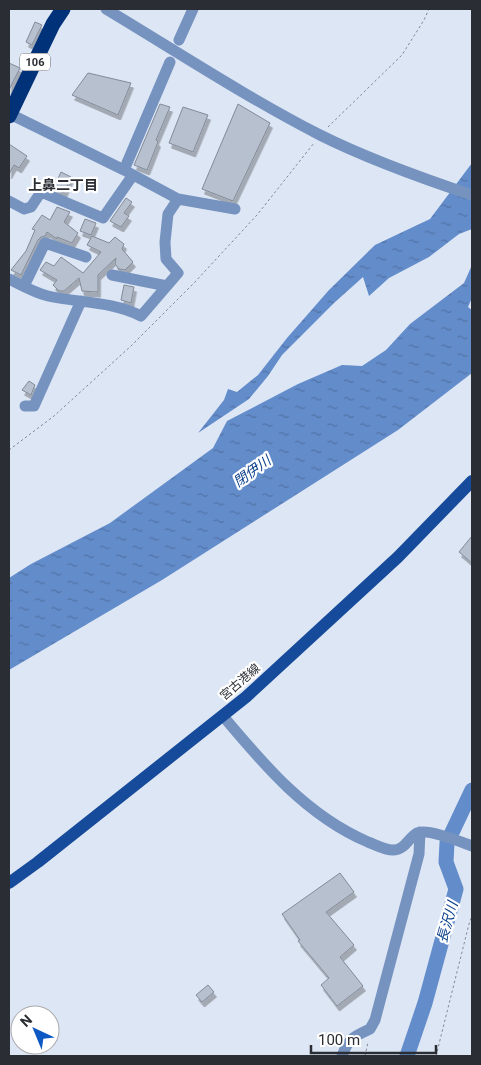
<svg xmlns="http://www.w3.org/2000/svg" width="481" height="1065" font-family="Roboto,'Noto Sans JP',sans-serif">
	<defs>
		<pattern id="water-ripples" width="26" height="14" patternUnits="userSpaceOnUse" patternTransform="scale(1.25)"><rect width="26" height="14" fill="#638ccb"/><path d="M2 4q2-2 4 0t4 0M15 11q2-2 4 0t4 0" fill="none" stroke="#5273a5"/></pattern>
		<filter id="shadow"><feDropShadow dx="2.5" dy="5" stdDeviation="0" flood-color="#0004"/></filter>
	</defs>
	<rect width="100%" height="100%" fill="#dde6f4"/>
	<path fill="url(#water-ripples)" d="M472 163V229L459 234 429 257 389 278 369 296 363 277 334 303 282 355 268 376 249 399 198 433 224 400 228 389 237 392 258 375 287 338 329 290 375 245 430 219Z
		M472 265V298L468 307 472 310V373L398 430 162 580 9 670V578L31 564 110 523 213 448 227 421 298 384 342 365 362 366 386 350 410 324 464 283Z"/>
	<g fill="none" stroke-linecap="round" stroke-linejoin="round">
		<path stroke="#638ccb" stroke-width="15" d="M407 1056 425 1003 456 889 446 862 447 843 472 790"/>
	</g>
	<path fill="#b7c0ce" stroke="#828a98" filter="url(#shadow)" d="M35 22 42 25 32 45 26 42Z
		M9 63 20 68 9 90Z
		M88 73 131 83 118 115 72 95Z
		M160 104 170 107 156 140 158 142 147 170 134 165Z
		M238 104 270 123 233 201 202 189Z
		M183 107 208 115 193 152 169 143Z
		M9 144 27 156 19 168 14 165 9 174Z
		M61 172 71 177 64 193 53 189Z
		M126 198 132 202 124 213 129 216 121 227 110 221Z
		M57 207 70 212 64 222 78 233 72 243 57 237V239L47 232 45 236 41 237 38 240 21 275 11 270 26 251 35 230 32 229 42 215 50 220Z
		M85 219 96 223 91 235 80 231Z
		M92 236 109 243 115 237 124 244 122 249 133 262 125 270 119 269 115 264 116 258 98 275V292L82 291 79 278 64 291H59L53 285 57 280 40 270 46 262 54 266 61 257 83 273 101 252 87 245Z
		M124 285 134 287 131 303 121 300Z
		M29 381 35 385 31 395 22 390Z
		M472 536V563L459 552Z
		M340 873 354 892 326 912 354 945 340 957 363 986 337 1006 321 985 329 978 298 941 300 940 282 914Z
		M208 985 214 992 202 1002 196 995Z"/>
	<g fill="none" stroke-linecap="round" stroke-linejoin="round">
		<path stroke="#848a94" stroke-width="1" stroke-dasharray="2.5 2.5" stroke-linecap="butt" d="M328 127 402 55 424 20 429 9
			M9 450 54 416 131 346 194 283 257 215 314 143
			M365 1056 368 1042
			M436 1056 469 924 472 916"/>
		<path stroke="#7693c0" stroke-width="11" d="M106 9C176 51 246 97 320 135 368 159 421 178 472 195
			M179 40 193 9
			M10 114 124 170 178 199 235 209
			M124 170 170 62
			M9 201 24 209 31 207 41 192 103 218 133 175
			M112 275 167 286
			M9 279C21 285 35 293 48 296 79 303 112 301 141 316L178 273 166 259 165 242 168 214 178 199
			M24 286 45 243 86 257
			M25 406H34L81 301
			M223 716C264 765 307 816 368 842 376 845 385 850 393 850 405 850 408 838 417 833 427 828 461 842 472 846
			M342 1056C349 1038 353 1037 370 1029L375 1020 419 854 420 832"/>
		<path stroke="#164a9a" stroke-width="12" d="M9 883 38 862 246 697 398 557 472 481"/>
		<path stroke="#00327a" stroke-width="15" d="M9 116 53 24 63 9"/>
	</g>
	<g text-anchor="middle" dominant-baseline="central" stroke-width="4.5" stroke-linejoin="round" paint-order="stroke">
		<rect fill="#fff" stroke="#6a6c70" stroke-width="1" x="20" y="53.5" width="30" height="17" rx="4"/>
		<g font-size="11" font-weight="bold" fill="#2a2d33">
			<text x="35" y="62">106</text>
		</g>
		<g font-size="12" fill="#2a2d33" stroke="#fff">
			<text transform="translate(240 682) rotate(-41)">宮古港線</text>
		</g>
		<g font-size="14" font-weight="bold" fill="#2a2d33" stroke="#fff">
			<text x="63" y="185">上鼻二丁目</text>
		</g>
		<g font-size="14" font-style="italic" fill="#0d418c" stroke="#fff">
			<text transform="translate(252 471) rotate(-36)">閉伊川</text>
			<text transform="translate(447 922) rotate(-74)">長沢川</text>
		</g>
	</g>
	<rect width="481" height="1065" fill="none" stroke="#2a2d33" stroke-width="20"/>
	<g transform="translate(35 1030) rotate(316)"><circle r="24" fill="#ffffff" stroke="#aaabad"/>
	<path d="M0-4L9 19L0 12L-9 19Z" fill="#0d58c2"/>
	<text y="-8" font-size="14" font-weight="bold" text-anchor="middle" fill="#2a2d33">N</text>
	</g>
	<path d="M311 1045v8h125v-8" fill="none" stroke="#2a2d33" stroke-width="2.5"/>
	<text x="318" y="1045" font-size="15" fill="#2a2d33" stroke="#ffffff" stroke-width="4" paint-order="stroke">100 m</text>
</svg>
